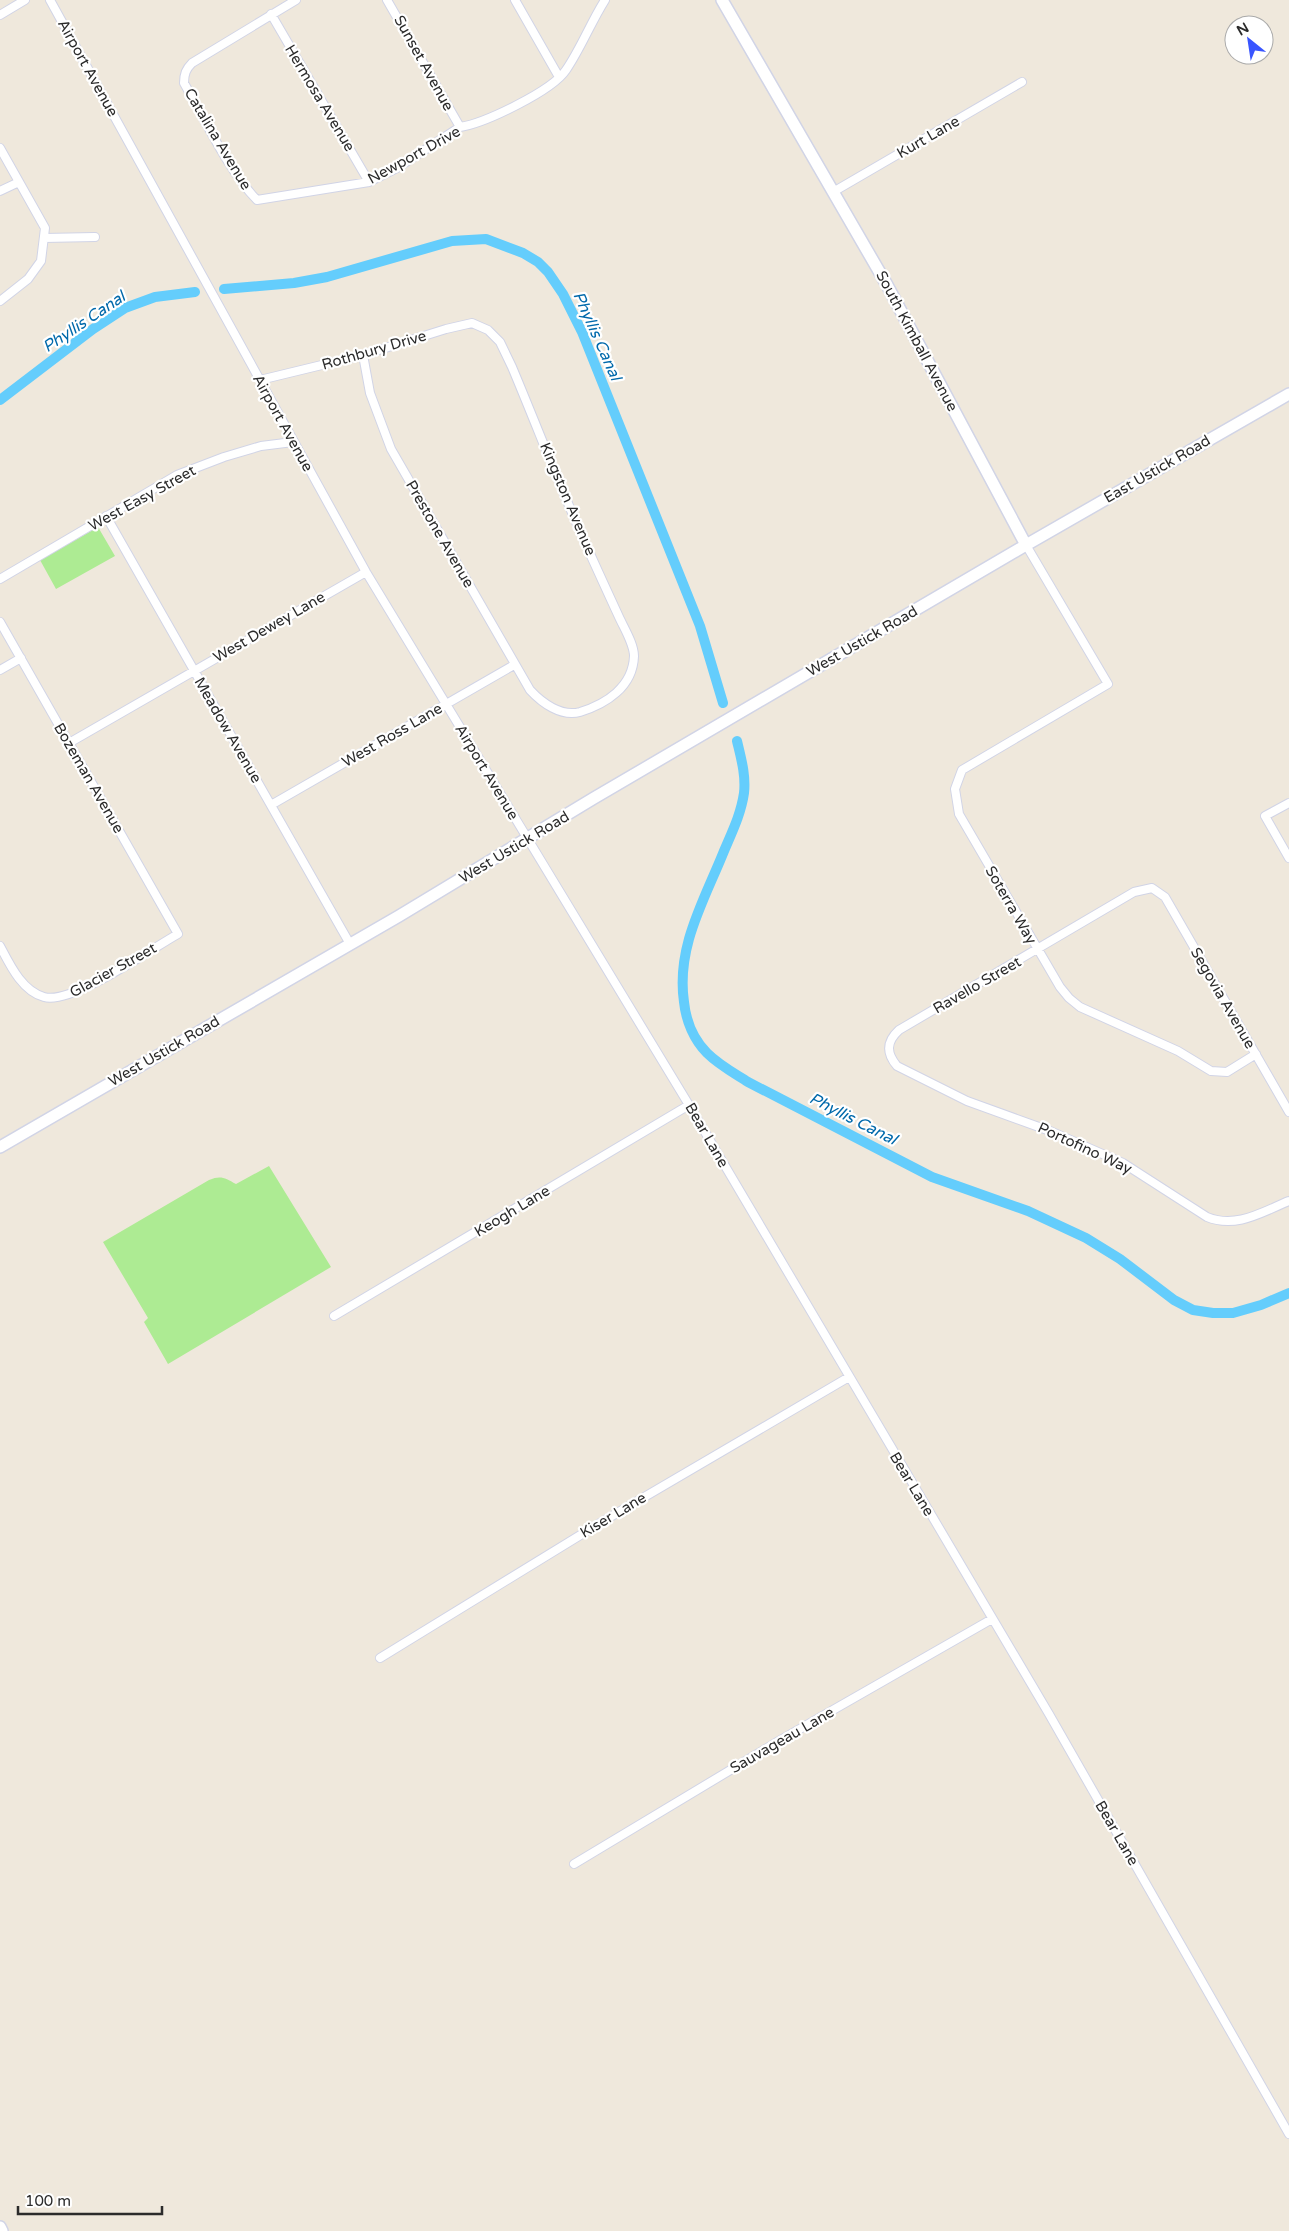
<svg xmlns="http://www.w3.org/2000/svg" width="1289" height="2231" font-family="'Varela Round',sans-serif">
	<rect width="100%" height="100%" fill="#efe8dc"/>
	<path fill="#adeb93" d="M98 527 115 556 56 589 40 560Z
		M269 1166 331 1267 168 1364 144 1322 148 1318 103 1242 209 1180C221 1175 225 1178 236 1184Z"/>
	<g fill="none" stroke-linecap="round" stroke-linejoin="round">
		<path stroke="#64cdfc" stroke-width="10" d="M224 289 294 283 327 277 452 241 486 239 523 253 538 262 548 272 563 294 582 332 700 626 723 703
			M0 400 93 329 125 308 155 297 195 292
			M737 741C741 758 746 775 744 793 741 814 732 832 724 851 704 901 676 947 684 1002 686 1021 694 1040 707 1053 719 1065 734 1073 748 1082L932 1177 1028 1211 1086 1238 1120 1259 1174 1300 1193 1310 1213 1313H1233L1261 1305 1289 1293"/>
		<g stroke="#d1d4e6" stroke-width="10">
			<path id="street" d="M50 0 366 572 689 1105 1049 1714 1289 2134
				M296 0 192 63C186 69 184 74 184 83 204 118 229 172 257 200L369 182 397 168 460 127C485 123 552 91 566 70 581 48 591 22 605 0
				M387 0 460 127
				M515 0 559 77
				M271 14 369 182
				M0 15 25 0
				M0 148 45 228 41 261 28 279 0 301
				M0 191 19 182
				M833 192 1022 82
				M44 238 95 237
				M260 380 363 355 446 329 472 323 488 330 500 342 512 367C536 424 558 482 583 538 595 565 607 591 619 617 624 628 634 644 634 656 633 687 606 704 580 712 561 717 542 703 530 690L391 449 370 393 363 355
				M106 516 350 944
				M1026 545 1108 684 962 770 955 789 959 814 1060 987 1069 998 1080 1007 1178 1051 1211 1071 1227 1072 1256 1054
				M0 579 177 475 224 457 261 446 293 442
				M0 622 178 934C151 949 72 1005 44 997 22 991 10 965 0 946
				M0 670 21 658
				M69 743 366 572
				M1289 803 1265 816 1289 858
				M271 805 514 665
				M1289 1112 1165 897 1152 888 1134 892 899 1030C886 1042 886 1053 897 1066L967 1101 1050 1131 1123 1163 1207 1217C1236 1229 1262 1212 1289 1201
				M334 1316 689 1105
				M380 1658 600 1523 849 1377
				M574 1864 777 1742 992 1619"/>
		</g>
		<g stroke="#d1d4e6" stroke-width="14">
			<path id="secondary" d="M722 0 887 285 1026 545
				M0 1147 399 916 594 798 1026 545 1289 394
				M0 2227 2 2231"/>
		</g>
		<use href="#street" stroke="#fff" stroke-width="8"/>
		<use href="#secondary" stroke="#fff" stroke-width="11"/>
	</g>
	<g text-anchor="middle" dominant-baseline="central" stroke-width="4.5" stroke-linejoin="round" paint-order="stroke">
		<g font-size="15" fill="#2b2b2b" stroke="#fff">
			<text transform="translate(424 63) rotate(61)">Sunset Avenue</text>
			<text transform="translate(88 68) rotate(61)">Airport Avenue</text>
			<text transform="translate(320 98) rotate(59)">Hermosa Avenue</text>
			<text transform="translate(928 137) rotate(-30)">Kurt Lane</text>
			<text transform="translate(218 139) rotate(59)">Catalina Avenue</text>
			<text transform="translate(414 155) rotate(-29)">Newport Drive</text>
			<text transform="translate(917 341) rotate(62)">South Kimball Avenue</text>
			<text transform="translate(374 350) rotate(-16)">Rothbury Drive</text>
			<text transform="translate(283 423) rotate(61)">Airport Avenue</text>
			<text transform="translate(1157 469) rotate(-30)">East Ustick Road</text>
			<text transform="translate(142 498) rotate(-29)">West Easy Street</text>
			<text transform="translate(568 499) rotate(67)">Kingston Avenue</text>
			<text transform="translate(440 534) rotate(60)">Prestone Avenue</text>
			<text transform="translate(269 627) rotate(-30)">West Dewey Lane</text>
			<text transform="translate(862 641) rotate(-30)">West Ustick Road</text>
			<text transform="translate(228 730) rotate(60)">Meadow Avenue</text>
			<text transform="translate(392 735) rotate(-30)">West Ross Lane</text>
			<text transform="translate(487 772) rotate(59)">Airport Avenue</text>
			<text transform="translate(89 778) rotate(60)">Bozeman Avenue</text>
			<text transform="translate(514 847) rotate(-31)">West Ustick Road</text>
			<text transform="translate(1011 905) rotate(60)">Soterra Way</text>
			<text transform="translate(113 970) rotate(-29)">Glacier Street</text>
			<text transform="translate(977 985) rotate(-30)">Ravello Street</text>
			<text transform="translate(1223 998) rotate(60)">Segovia Avenue</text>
			<text transform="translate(164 1051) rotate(-30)">West Ustick Road</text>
			<text transform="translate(707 1135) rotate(60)">Bear Lane</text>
			<text transform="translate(1085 1148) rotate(25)">Portofino Way</text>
			<text transform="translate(512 1211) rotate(-31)">Keogh Lane</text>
			<text transform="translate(912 1484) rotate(59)">Bear Lane</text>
			<text transform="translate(613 1515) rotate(-31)">Kiser Lane</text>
			<text transform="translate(782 1740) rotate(-30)">Sauvageau Lane</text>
			<text transform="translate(1117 1833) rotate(60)">Bear Lane</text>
		</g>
		<g font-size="16" font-style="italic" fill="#0069ab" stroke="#fff">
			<text transform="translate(84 322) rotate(-34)">Phyllis Canal</text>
			<text transform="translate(597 336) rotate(66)">Phyllis Canal</text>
			<text transform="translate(853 1119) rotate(27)">Phyllis Canal</text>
		</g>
	</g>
	<g transform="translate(1249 40) rotate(330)"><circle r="24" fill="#ffffff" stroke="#aaaaaa"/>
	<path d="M0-4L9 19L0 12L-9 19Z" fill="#3955ff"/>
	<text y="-8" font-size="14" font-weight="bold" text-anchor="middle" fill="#2b2b2b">N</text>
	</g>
	<path d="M18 2206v8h144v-8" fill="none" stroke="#2b2b2b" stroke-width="2.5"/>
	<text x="25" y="2206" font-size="15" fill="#2b2b2b" stroke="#ffffff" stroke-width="4" paint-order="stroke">100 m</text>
</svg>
